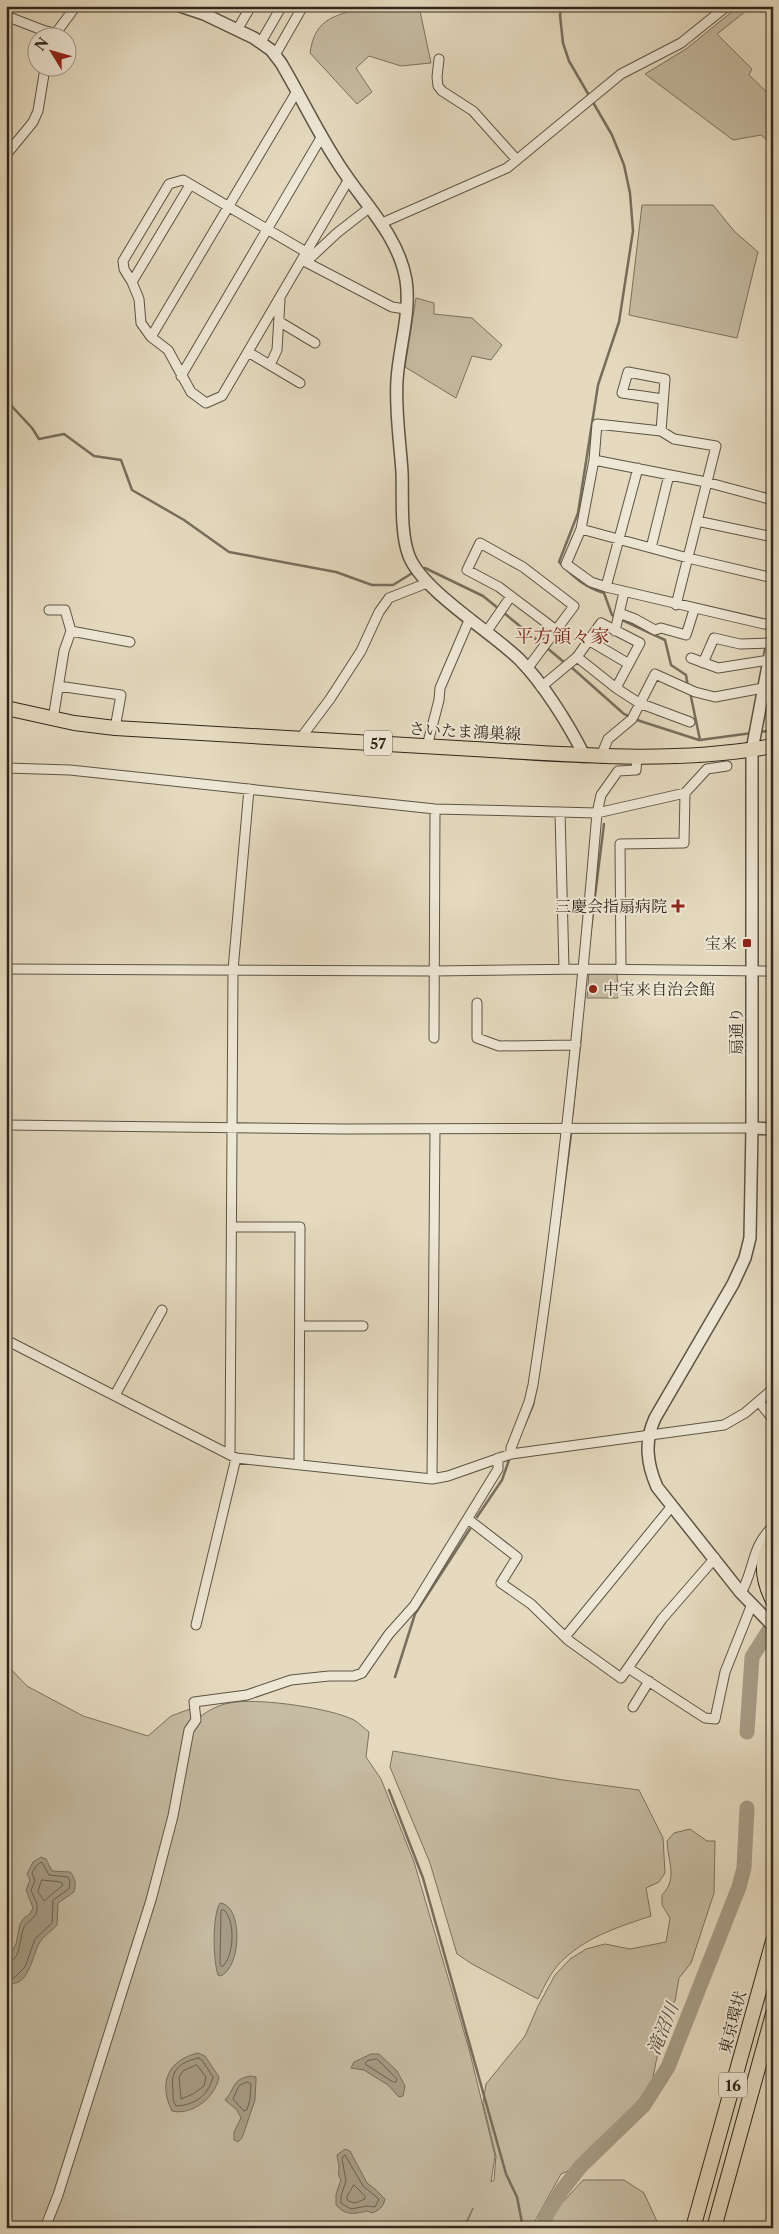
<svg xmlns="http://www.w3.org/2000/svg" width="779" height="2234" font-family="'Libre Caslon Text','Noto Serif JP',serif">
	<rect width="100%" height="100%" fill="#e5dabf"/>
	<filter id="stains"><feTurbulence type="fractalNoise" baseFrequency=".004" numOctaves="4"/><feColorMatrix values="0 0 0 0 .2 0 0 0 0 .09 0 0 0 0 .02 0 0 0 .5 -.17"/></filter>
	<radialGradient id="worn" r=".72"><stop offset=".6" stop-color="#630" stop-opacity="0"/><stop offset="1" stop-color="#630" stop-opacity=".3"/></radialGradient>
	<path fill="#c6bca3" stroke="#7b725f" d="M368 6H487L488 8 420 11 431 63 401 66 369 56 356 68 372 92 357 104 310 53C315 16 337 16 368 6Z
		M739 6 751 7 717 34 752 69 749 75 773 98V145L761 135 733 140 645 74 686 49Z
		M642 205H713L734 231 758 252 737 338 629 315Z
		M416 298 434 303V314L472 318 502 345 491 360 472 356 456 398 405 367Z
		M589 973H617L618 998H587Z
		M6 1664 27 1686 83 1716 148 1736 171 1716 190 1709 196 1720C208 1710 221 1703 237 1702 264 1699 330 1708 354 1720 359 1723 364 1728 369 1732L366 1757 381 1779 414 1862 469 2049 495 2156 491 2182 494 2180 496 2156 483 2103 486 2084 525 2036 538 2006 555 1975 570 1959 586 1949 605 1944 630 1949 666 1942 670 1918 662 1905V1895C678 1879 668 1862 667 1841L674 1833 690 1829 707 1841H715L714 1893 691 1963 679 1978 675 2001 666 2012 651 2087 605 2136 570 2170 561 2174 531 2228H465L473 2208 463 2228H6Z
		M393 1751 563 1780 639 1790 663 1838 665 1873 659 1882 646 1888 651 1916C621 1926 589 1936 565 1958 552 1969 545 1985 538 1999L472 1964 457 1954 430 1863 390 1767Z
		M583 2180H624L644 2193 660 2228H539Z"/>
	<path fill="#a79d87" stroke="#776e5c" d="M41 1857 46 1859 52 1871 70 1872C76 1879 76 1884 74 1892L58 1903 57 1925C52 1931 44 1935 40 1942 32 1954 29 1991 6 1982V1960L16 1944 20 1924 24 1918 30 1914 33 1908 26 1890 30 1880 27 1874 33 1862Z
		M220 1903C243 1905 242 1966 221 1976L218 1975C213 1960 212 1916 220 1903Z
		M198 2053 205 2056 219 2077C216 2096 193 2116 172 2111 158 2083 168 2060 198 2053Z
		M371 2054H379L397 2071 405 2086 403 2096 399 2097 388 2085 364 2070 351 2068 354 2062Z
		M251 2076 256 2077V2080L255 2100 242 2138 238 2142 234 2140V2132L241 2118 237 2110 225 2100C236 2087 232 2079 251 2076Z
		M345 2149 350 2151 367 2183 375 2189 385 2199C383 2207 380 2210 372 2213L367 2211C354 2214 346 2216 336 2205V2194L341 2180C337 2174 339 2172 339 2166 339 2163 337 2160 337 2155Z"/>
	<g fill="none" stroke-linecap="round" stroke-linejoin="round">
		<path stroke="#6c6251" stroke-width="1" d="M42 1880 61 1882 63 1885 44 1901 38 1892Z
			M224 1910C236 1921 234 1957 222 1967L220 1964 221 1911Z
			M6 1963C22 1961 19 1938 24 1927 28 1920 37 1918 37 1909 38 1902 33 1897 31 1890L35 1881 32 1873 37 1865 42 1862 49 1875 68 1877 70 1881 69 1889 53 1900 52 1923 35 1939 25 1967 14 1978H6
			M198 2058 202 2060 213 2077C208 2095 196 2105 176 2106 173 2102 173 2097 173 2091 170 2071 178 2063 198 2058Z
			M377 2059 397 2079 396 2082H393L365 2064 367 2061Z
			M197 2065 206 2077 204 2086 193 2094 181 2099 179 2077 183 2071Z
			M247 2082 251 2084 250 2099 247 2110 244 2111 233 2099 239 2086Z
			M345 2155 363 2186 379 2199 375 2207 367 2206 351 2209 341 2203V2196L346 2181 342 2159Z
			M354 2185 365 2196V2199L355 2203 348 2201 347 2197Z"/>
		<path stroke="#776e5c" stroke-width="2.5" d="M562 6 560 15 563 43 569 61 612 135 624 165 630 193 633 231 619 322 598 385 578 513 559 562C573 577 585 587 604 593L612 615 615 617
			M6 400 32 428 39 439 64 434 94 456 121 460 132 490 184 520 229 552 336 572 372 585H393L414 572
			M421 570 425 568 483 596 542 644
			M620 619 665 640 671 665 686 675 688 687
			M546 647 565 663
			M570 666 624 714 640 721 699 740
			M690 692 700 740 752 733
			M760 732 773 730
			M590 936 604 824
			M572 1116 581 1034
			M557 1242 571 1134
			M524 1426 533 1405 535 1393
			M477 1517 502 1480 509 1460
			M395 1677 415 1614 470 1529
			M389 1790 423 1878 506 2174 517 2197 523 2228"/>
		<path stroke="#a79d87" stroke-width="15" d="M747 1732 752 1657 773 1624
			M542 2228 547 2214 562 2190 581 2166 644 2105 668 2067 739 1887 744 1868 747 1808"/>
		<g stroke="#5d5444" stroke-width="11">
			<path id="minor" d="M6 16 45 31 55 33
				M237 30 251 6
				M53 37 76 6
				M261 42 280 9 279 6
				M275 55 303 6
				M439 59 437 77 438 86 442 91 473 111 517 160
				M6 155 33 122 38 111 45 68
				M190 185 132 282 139 299 141 323 151 337 168 350 191 392 206 403 222 396 349 179
				M382 223 507 168 621 74 681 43 727 6
				M302 260 392 307 406 309
				M306 262 337 233 369 208
				M132 282 124 269 123 261 169 184 183 180 306 252
				M280 322 315 343
				M151 337 297 91
				M248 352 300 383
				M270 365 277 350 280 300
				M181 376 322 136
				M661 431 665 379 628 372 622 393 663 399
				M594 460 706 482 773 500
				M697 521 773 537
				M581 529 688 558 773 578
				M651 548 669 475
				M606 587 638 468
				M676 605 716 446 674 439 661 431 597 424 594 460 581 529 566 564 591 582 606 587 764 624 773 623
				M49 610H65L71 631 64 651 53 719
				M619 613 635 619 655 630 661 628 686 635 694 610
				M71 631 130 642
				M487 631 511 596
				M615 631 624 592
				M590 641 629 664
				M577 657 616 688 639 703 690 722
				M691 658 718 668 769 660
				M703 663 714 638 740 644 772 643
				M527 669 574 606 523 567 480 543 467 570 499 587 556 630
				M58 686 121 695 115 728
				M541 687 577 657 601 623 640 643 616 688
				M300 739 330 699 361 651 379 612 389 598 427 583
				M427 746 439 700 440 688 470 618
				M601 756 608 739 632 719 655 674 695 692 715 697 763 688
				M6 768 70 770 435 809 597 813 685 793 707 769 727 766
				M560 812 564 969
				M6 969 433 971 584 969 773 971
				M621 969 620 844 684 843 685 793
				M477 1003V1038L499 1046 576 1045
				M434 1038 435 809
				M6 1125 344 1129 752 1128
				M232 1227H300L299 1465
				M300 1326H363
				M6 1340 236 1458 432 1479 448 1476 511 1454 724 1425 745 1413 773 1389
				M115 1395 162 1310
				M759 1402 773 1419
				M511 1454V1448L529 1402 533 1385C562 1195 581 1004 597 813L601 795 618 771 636 770 637 757
				M230 1455 233 970 249 789
				M432 1479 435 1129
				M468 1519 517 1557 501 1583 531 1604 568 1640 621 1678 662 1619 715 1558
				M741 1593C754 1571 752 1544 773 1527
				M196 1625 236 1458
				M565 1637 672 1506
				M628 1668 705 1718 715 1719 725 1672 752 1604
				M633 1707 649 1681
				M45 2228 58 2195 151 1900 173 1816 189 1730 196 1720 194 1702 247 1695 291 1680 329 1676H354L362 1673 389 1634 414 1606 498 1469V1458"/>
		</g>
		<g stroke="#5d5444" stroke-width="14">
			<path id="tertiary" d="M180 6 204 14 254 38 271 50 281 63C300 95 316 129 336 160 360 200 398 233 406 280 411 313 399 347 397 380 395 411 400 441 402 472 403 497 400 533 409 556 422 590 490 631 519 659 543 683 569 725 584 755
				M773 639 752 750V1128L750 1238 745 1258 733 1284 655 1418C644 1442 647 1464 657 1487L741 1593 773 1626
				M752 1128 773 1129"/>
		</g>
		<g stroke="#30271b" stroke-width="16">
			<path id="primary" d="M6 708 74 723 115 728C235 735 355 742 474 749 574 755 674 764 773 746"/>
		</g>
		<g stroke="#30271b" stroke-width="16">
			<path id="trunk" d="M773 1540C759 1559 763 1581 773 1601
				M693 2228 773 1941
				M714 2228 773 2014"/>
		</g>
		<use href="#minor" stroke="#eee7d5" stroke-width="9"/>
		<use href="#tertiary" stroke="#eee7d5" stroke-width="11"/>
		<use href="#primary" stroke="#e5dabf" stroke-width="14"/>
		<use href="#trunk" stroke="#e5dabf" stroke-width="14"/>
	</g>
	<g fill="#8f2418" stroke="#eee7d5" stroke-width="2">
		<path d="M675.5 898.5h5v5h5v5h-5v5h-5v-5h-5v-5h5z"/>
		<rect x="742" y="938" width="10" height="10" rx="2.5"/>
		<circle cx="593" cy="989" r="5"/>
	</g>
	<g text-anchor="middle" dominant-baseline="central" stroke-width="4" stroke-linejoin="round" paint-order="stroke">
		<g fill="#eee7d5" stroke="#696153" stroke-width="1">
			<rect x="364" y="730.5" width="28" height="25" rx="4"/>
			<rect x="719" y="2072.5" width="28" height="25" rx="4"/>
		</g>
		<g font-size="15" font-weight="bold" fill="#30271b">
			<text x="378" y="743">57</text>
			<text x="733" y="2085">16</text>
		</g>
		<g font-size="16" fill="#30271b" stroke="#eee7d5">
			<text transform="translate(465 731) rotate(3)">さいたま鴻巣線</text>
			<text transform="translate(736 1031) rotate(-90)">扇通り</text>
			<text transform="translate(732 2022) rotate(-75)">東京環状</text>
		</g>
		<g font-size="16" fill="#30271b" stroke="#eee7d5" text-anchor="end">
			<text x="667" y="906">三慶会指扇病院</text>
			<text x="737" y="943">宝来</text>
			<text x="603" y="989" text-anchor="start">中宝来自治会館</text>
		</g>
		<g font-size="18" font-style="italic" fill="#544a3b" stroke="#eee7d5">
			<text transform="translate(663 2029) rotate(-68)">滝沼川</text>
		</g>
		<g font-size="19" fill="#7a1f14" stroke="#eee7d5">
			<text x="562" y="636">平方領々家</text>
		</g>
	</g>
	<rect width="779" height="2234" fill="none" stroke="#e5dabf" stroke-width="25"/>
	<rect x="8" y="8" width="764" height="2219" fill="none" stroke="#30271b" stroke-width="2.5"/>
	<rect x="12" y="12" width="754" height="2209" fill="none" stroke="#30271b"/>
	<g transform="translate(52 52) rotate(307)"><circle r="24" fill="#eee7d5" stroke="#a29a8b"/>
	<path d="M0-4L9 19L0 12L-9 19Z" fill="#8f2418"/>
	<text y="-8" font-size="14" font-weight="bold" text-anchor="middle" fill="#30271b">N</text>
	</g>
	<rect width="100%" height="100%" filter="url(#stains)"/>
	<rect width="100%" height="100%" fill="url(#worn)"/>
</svg>
